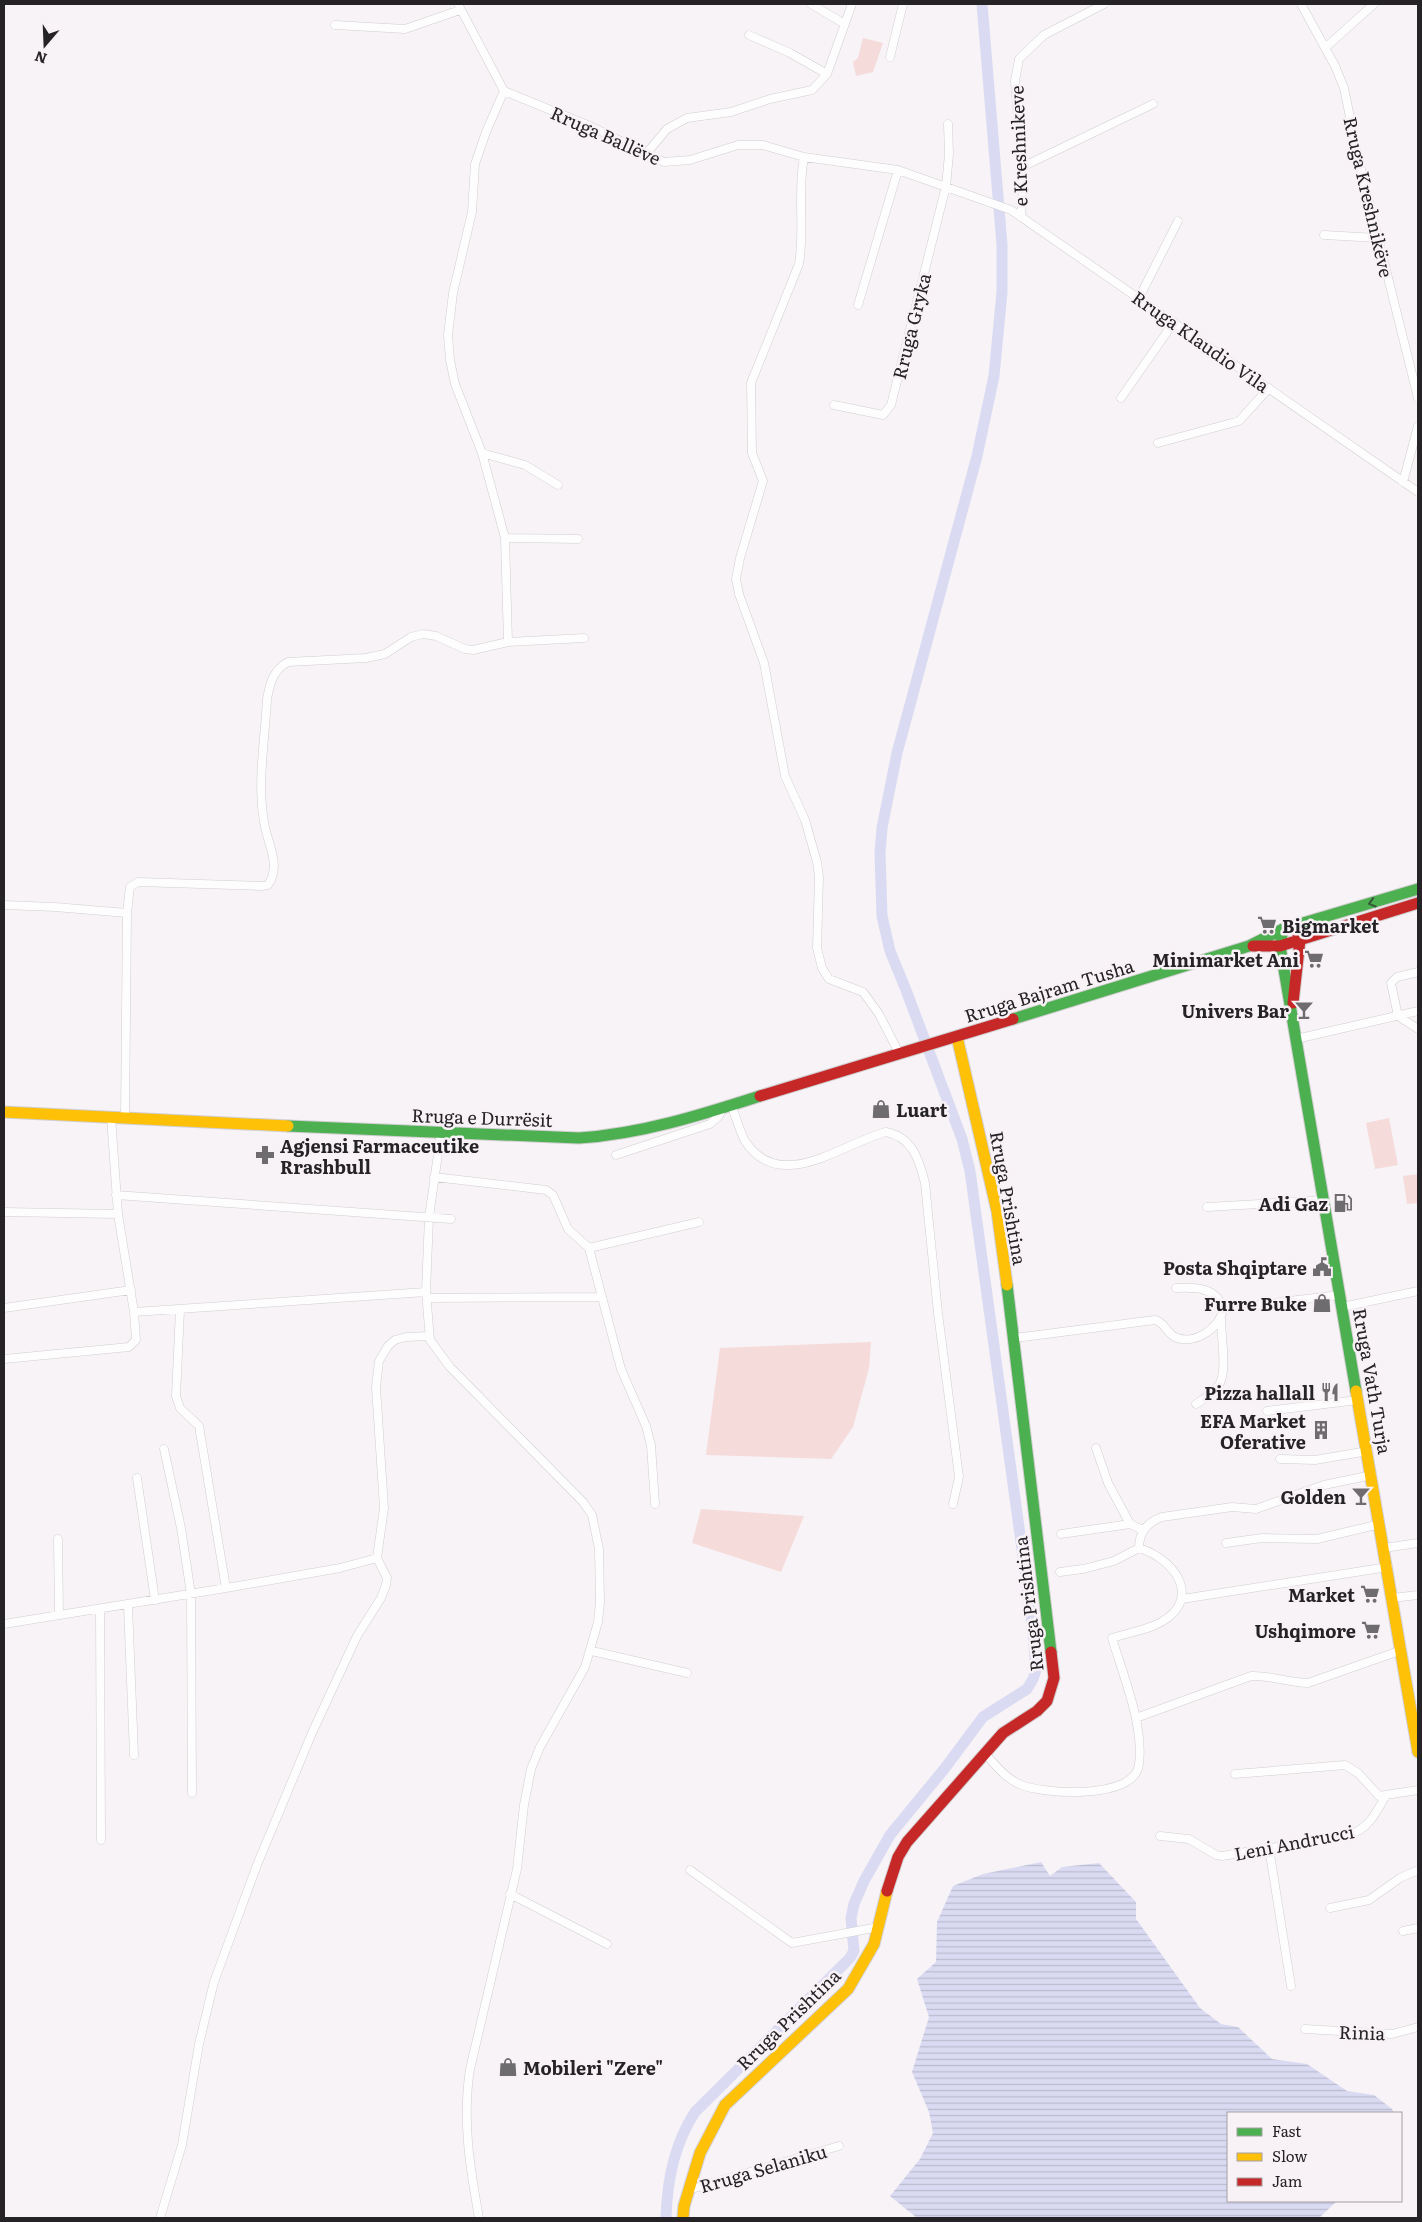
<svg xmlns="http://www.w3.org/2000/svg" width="1422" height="2222" font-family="Literata,serif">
	<defs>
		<pattern id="water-rules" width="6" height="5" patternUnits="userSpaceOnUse" patternTransform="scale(1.25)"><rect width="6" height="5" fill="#dadbf2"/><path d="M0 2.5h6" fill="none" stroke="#bbbccf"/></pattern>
	</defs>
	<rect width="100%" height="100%" fill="#f7f3f6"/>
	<path fill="#f6dbdb" d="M863 38 883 43 873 72 856 76 853 62 858 58Z
		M1389 1118 1398 1165 1375 1169 1366 1123Z
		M1418 1174V1203L1407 1204 1403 1176Z
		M871 1342 869 1368 853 1427 831 1459 706 1455 720 1348Z
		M701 1509 804 1516 781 1572 692 1543Z"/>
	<path fill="url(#water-rules)" d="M1041 1862 1050 1876 1062 1867 1099 1863 1136 1902V1919L1200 2008 1221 2024 1238 2027 1272 2059 1307 2064 1347 2091 1374 2095 1392 2109 1394 2113H1228V2201H1337L1319 2218H917L890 2196 920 2159 933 2133 929 2112 912 2072 929 2017 917 1979 936 1962 937 1922 953 1886 983 1874Z"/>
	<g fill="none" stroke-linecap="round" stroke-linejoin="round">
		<path stroke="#dadbf2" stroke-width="11" d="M666 2218C667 2181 674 2144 695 2112L850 1958 854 1951 851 1918 854 1904 864 1881 890 1835 945 1768 983 1717 1027 1689 1033 1679 1036 1670 1032 1622 970 1171 962 1139 906 990 890 951 882 916 880 853 882 828 897 753 977 456 994 376 1002 292V245L982 4"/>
		<g stroke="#d1ced0" stroke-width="9">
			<path id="street" d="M458 4 504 91 590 126 664 162 690 160 738 145H763L804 157 898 170 1011 210 1418 492
				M811 4 843 23
				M1301 4 1335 66 1344 88 1359 161 1418 398
				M335 25 405 29 460 10
				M749 35 790 53 827 74
				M1325 48 1374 4
				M890 57 903 4
				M504 91 486 132 475 164 472 212 453 293 448 335 450 360 455 384 482 453 505 538 508 642
				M646 154 667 129 687 118 731 112 770 99 812 90 827 74 852 4
				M804 157C797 192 805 229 799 264L751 383 752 453 763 481 740 558 736 579 739 594 764 663 785 776 805 820 817 862 819 877 817 948 822 968 829 979 863 992 879 1014 900 1055
				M1020 168 1153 104
				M1021 217 1023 187 1015 81 1019 59 1044 35 1104 4
				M1324 235 1378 238
				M1139 298 1178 221
				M858 305 898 170
				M1121 398 1174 322
				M834 405 883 415 891 405 946 186 949 154 948 124
				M1158 443 1239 421 1269 388
				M482 453 525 465 558 485
				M1403 482 1418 426
				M505 538 578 539
				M4 905 55 907 127 913
				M1418 972 1397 977 1391 983 1398 1016 1418 1029
				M1296 1039 1418 1011
				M731 1105C736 1116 739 1130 745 1141 780 1195 843 1143 886 1132 912 1137 919 1159 925 1183L938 1313 959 1477 953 1504
				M125 1118 127 913 130 887 138 882 262 886 268 885C282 865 267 843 264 822 257 783 265 739 267 699 270 683 273 670 288 662L366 658 385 654 411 637 423 634 436 636 465 649 473 650 508 642 584 638
				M441 1133 429 1217 426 1292 430 1340 450 1367 583 1502 592 1515 599 1549 600 1602 598 1622 585 1667 540 1747 531 1769 524 1805 517 1869 470 2069C462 2120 470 2168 479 2218
				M616 1155 710 1124 719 1116 723 1107
				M434 1177 546 1190 553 1195 568 1229 589 1248 621 1369 646 1426 651 1445 655 1504
				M116 1195 451 1219
				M1207 1207 1325 1200
				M4 1212 118 1214
				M589 1248 699 1222
				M427 1298 602 1297
				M1342 1307 1418 1291
				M4 1308 131 1290
				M1223 1309 1340 1295
				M180 1310 176 1396 180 1408 199 1426 226 1588
				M134 1312 426 1292
				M1015 1338 1155 1320C1164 1322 1166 1331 1173 1336 1192 1347 1220 1329 1223 1309 1217 1287 1195 1287 1176 1288
				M4 1359 129 1347 136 1340 134 1312 118 1214 111 1117
				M1196 1404C1204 1399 1215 1393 1220 1383 1227 1369 1221 1335 1221 1319
				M1267 1411 1358 1400
				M1096 1448 1108 1483 1130 1524
				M164 1449 181 1528 191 1594 192 1793
				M1280 1459 1315 1460 1368 1451
				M137 1478 155 1600
				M1061 1534 1130 1524 1143 1530
				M58 1539 59 1615
				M1226 1543 1262 1538 1317 1539 1380 1524
				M1139 1548C1139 1532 1148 1522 1162 1517L1232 1507 1256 1509 1324 1485 1372 1475
				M1384 1548 1418 1543
				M1392 1598 1418 1595
				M1182 1599 1388 1567
				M128 1605 134 1755
				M100 1609 101 1840
				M4 1624 226 1588 340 1568 377 1558
				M592 1651 687 1673
				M1136 1718 1251 1676C1271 1675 1288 1683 1308 1683L1402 1650
				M985 1754C995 1764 1005 1778 1019 1784 1043 1795 1136 1800 1139 1764 1144 1725 1123 1675 1112 1638 1125 1634 1140 1631 1153 1626 1204 1605 1180 1561 1139 1548L1114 1561 1083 1569 1060 1572
				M1235 1774 1345 1765 1358 1773 1379 1796 1418 1790
				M1160 1836 1189 1839 1216 1855 1222 1856 1348 1835C1368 1830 1377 1812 1386 1795
				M1269 1848 1291 1986
				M690 1870 792 1943 879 1927
				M510 1894 607 1944
				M1330 1908 1369 1900 1400 1878 1418 1870
				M1403 1931 1418 1928
				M1305 2029 1392 2034 1418 2027
				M688 2190 839 2146
				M160 2218 182 2145 199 2044 214 1982 257 1865 312 1733 357 1636 381 1598 386 1585 387 1578 377 1558 384 1508 376 1387 379 1361 388 1346 395 1340 406 1337 429 1336"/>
		</g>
		<g stroke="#d1ced0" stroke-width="13">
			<path id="fast" d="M1283 929 1280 946 1356 1391
				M1013 1019 1249 946 1283 929 1418 889
				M288 1126 579 1138C641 1134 701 1115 760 1096
				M1007 1285 1051 1652"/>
		</g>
		<g stroke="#d1ced0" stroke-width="13">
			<path id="slow" d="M957 1037 997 1211 1007 1285
				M4 1112 288 1126
				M1356 1391 1418 1752
				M683 2218 684 2206 700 2153 725 2105 848 1989 874 1944 887 1891"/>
		</g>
		<g stroke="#d1ced0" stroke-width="13">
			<path id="jam" d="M1253 946H1280L1418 903
				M1293 1003 1300 940 1298 934
				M760 1096 1013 1019
				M887 1891 898 1857 907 1842 1003 1733 1037 1711 1047 1701 1054 1678 1051 1652"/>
		</g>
		<use href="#street" stroke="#fefdfe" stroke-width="8"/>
		<use href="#fast" stroke="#4caf50" stroke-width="11"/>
		<use href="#slow" stroke="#ffc107" stroke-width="11"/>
		<use href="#jam" stroke="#c62828" stroke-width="11"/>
	</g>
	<defs><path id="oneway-chevron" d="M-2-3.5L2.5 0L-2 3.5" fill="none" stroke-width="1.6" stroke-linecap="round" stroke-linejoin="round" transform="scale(1.25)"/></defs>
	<use stroke="#355b36" href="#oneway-chevron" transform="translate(1372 903) rotate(163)"/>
	<defs>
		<g id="supermarket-bare" transform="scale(1.5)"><path d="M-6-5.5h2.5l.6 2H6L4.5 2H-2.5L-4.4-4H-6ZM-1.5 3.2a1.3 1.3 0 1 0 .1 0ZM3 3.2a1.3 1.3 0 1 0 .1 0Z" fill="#6e6c6e" stroke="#f8f2f7" stroke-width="2.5" paint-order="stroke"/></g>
		<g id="bar-bare" transform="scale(1.5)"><path d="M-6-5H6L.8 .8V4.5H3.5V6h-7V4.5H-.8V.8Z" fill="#6e6c6e" stroke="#f8f2f7" stroke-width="2.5" paint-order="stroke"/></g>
		<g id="shop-bare" transform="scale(1.5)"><path d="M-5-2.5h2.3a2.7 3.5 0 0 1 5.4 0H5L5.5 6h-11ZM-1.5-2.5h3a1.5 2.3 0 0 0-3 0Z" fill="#6e6c6e" stroke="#f8f2f7" stroke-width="2.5" paint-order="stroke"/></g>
		<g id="pharmacy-bare" transform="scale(1.5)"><path d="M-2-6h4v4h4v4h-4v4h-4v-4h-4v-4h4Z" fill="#6e6c6e" stroke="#f8f2f7" stroke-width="2.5" paint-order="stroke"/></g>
		<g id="fuel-bare" transform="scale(1.5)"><path d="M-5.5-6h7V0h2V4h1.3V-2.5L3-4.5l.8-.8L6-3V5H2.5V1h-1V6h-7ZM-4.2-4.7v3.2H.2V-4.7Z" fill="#6e6c6e" stroke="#f8f2f7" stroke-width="2.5" paint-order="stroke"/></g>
		<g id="civic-bare" transform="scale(1.5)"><path d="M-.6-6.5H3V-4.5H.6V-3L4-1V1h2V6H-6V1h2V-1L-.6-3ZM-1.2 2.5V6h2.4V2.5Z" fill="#6e6c6e" stroke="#f8f2f7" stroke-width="2.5" paint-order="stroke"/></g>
		<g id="restaurant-bare" transform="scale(1.5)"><path d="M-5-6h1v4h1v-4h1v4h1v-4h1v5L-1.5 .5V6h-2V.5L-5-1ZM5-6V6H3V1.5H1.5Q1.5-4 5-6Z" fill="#6e6c6e" stroke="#f8f2f7" stroke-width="2.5" paint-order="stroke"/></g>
		<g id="building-bare" transform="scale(1.5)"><path d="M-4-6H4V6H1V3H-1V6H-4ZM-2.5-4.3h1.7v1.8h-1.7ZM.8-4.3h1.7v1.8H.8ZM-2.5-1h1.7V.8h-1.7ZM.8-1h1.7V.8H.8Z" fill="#6e6c6e" stroke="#f8f2f7" stroke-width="2.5" paint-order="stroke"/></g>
	</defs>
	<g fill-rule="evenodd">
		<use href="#supermarket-bare" x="1267" y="925"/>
		<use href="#supermarket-bare" x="1314" y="959"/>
		<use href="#bar-bare" x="1304" y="1010"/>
		<use href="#shop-bare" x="881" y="1109"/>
		<use href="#pharmacy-bare" x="265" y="1155"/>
		<use href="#fuel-bare" x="1343" y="1203"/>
		<use href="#civic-bare" x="1322" y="1267"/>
		<use href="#shop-bare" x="1322" y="1303"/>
		<use href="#restaurant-bare" x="1330" y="1392"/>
		<use href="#building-bare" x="1321" y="1430"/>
		<use href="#bar-bare" x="1361" y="1496"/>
		<use href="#supermarket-bare" x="1370" y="1594"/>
		<use href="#supermarket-bare" x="1371" y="1630"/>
		<use href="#shop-bare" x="508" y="2067"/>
	</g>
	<g text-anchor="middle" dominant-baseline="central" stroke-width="5" stroke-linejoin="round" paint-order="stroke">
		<g font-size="18" fill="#252325" stroke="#f8f2f7">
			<text transform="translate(606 135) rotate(24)">Rruga Ballëve</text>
			<text transform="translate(1018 146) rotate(-92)">e Kreshnikeve</text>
			<text transform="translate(1369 197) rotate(77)">Rruga Kreshnikëve</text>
			<text transform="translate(911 326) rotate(-76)">Rruga Gryka</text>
			<text transform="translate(1201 341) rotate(35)">Rruga Klaudio Vila</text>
			<text transform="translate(1049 990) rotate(-17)">Rruga Bajram Tusha</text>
			<text transform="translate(482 1117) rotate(2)">Rruga e Durrësit</text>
			<text transform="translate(1009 1198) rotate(80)">Rruga Prishtina</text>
			<text transform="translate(1373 1381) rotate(80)">Rruga Vath Turja</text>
			<text transform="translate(1028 1604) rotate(-97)">Rruga Prishtina</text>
			<text transform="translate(1294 1842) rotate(-11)">Leni Andrucci</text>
			<text transform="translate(788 2019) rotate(-44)">Rruga Prishtina</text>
			<text transform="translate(1362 2032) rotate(2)">Rinia</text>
			<text transform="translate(763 2168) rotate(-16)">Rruga Selaniku</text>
		</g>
		<g font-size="18" font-weight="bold" fill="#252325" stroke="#f8f2f7" text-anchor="end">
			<text x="1282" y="925" text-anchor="start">Bigmarket</text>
			<text x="1299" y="959">Minimarket Ani</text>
			<text x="1289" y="1010">Univers Bar</text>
			<text x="896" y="1109" text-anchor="start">Luart</text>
			<text x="280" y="1145" text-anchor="start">Agjensi Farmaceutike<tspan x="280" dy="21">Rrashbull</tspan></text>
			<text x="1328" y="1203">Adi Gaz</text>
			<text x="1307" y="1267">Posta Shqiptare</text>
			<text x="1307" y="1303">Furre Buke</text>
			<text x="1315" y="1392">Pizza hallall</text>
			<text x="1306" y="1420">EFA Market<tspan x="1306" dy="21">Oferative</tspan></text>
			<text x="1346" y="1496">Golden</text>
			<text x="1355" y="1594">Market</text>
			<text x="1356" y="1630">Ushqimore</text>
			<text x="523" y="2067" text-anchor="start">Mobileri "Zere"</text>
		</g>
	</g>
	<rect width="1422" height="2222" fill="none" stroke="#252325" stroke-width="10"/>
	<rect x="1227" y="2112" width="175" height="90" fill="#f8f2f7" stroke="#a49fa3"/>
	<rect x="1237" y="2128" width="25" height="8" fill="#4caf50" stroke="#a49fa3"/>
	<text x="1272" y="2137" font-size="15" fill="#252325">Fast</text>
	<rect x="1237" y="2153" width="25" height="8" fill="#ffc107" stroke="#a49fa3"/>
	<text x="1272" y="2162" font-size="15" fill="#252325">Slow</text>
	<rect x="1237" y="2178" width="25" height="8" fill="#c62828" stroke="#a49fa3"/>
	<text x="1272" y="2187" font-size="15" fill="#252325">Jam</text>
	<g transform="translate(45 45) rotate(199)" stroke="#f8f2f7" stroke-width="4" paint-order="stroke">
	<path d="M0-4L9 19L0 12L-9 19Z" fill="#252325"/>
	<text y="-8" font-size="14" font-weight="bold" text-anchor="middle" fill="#252325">N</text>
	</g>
</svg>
